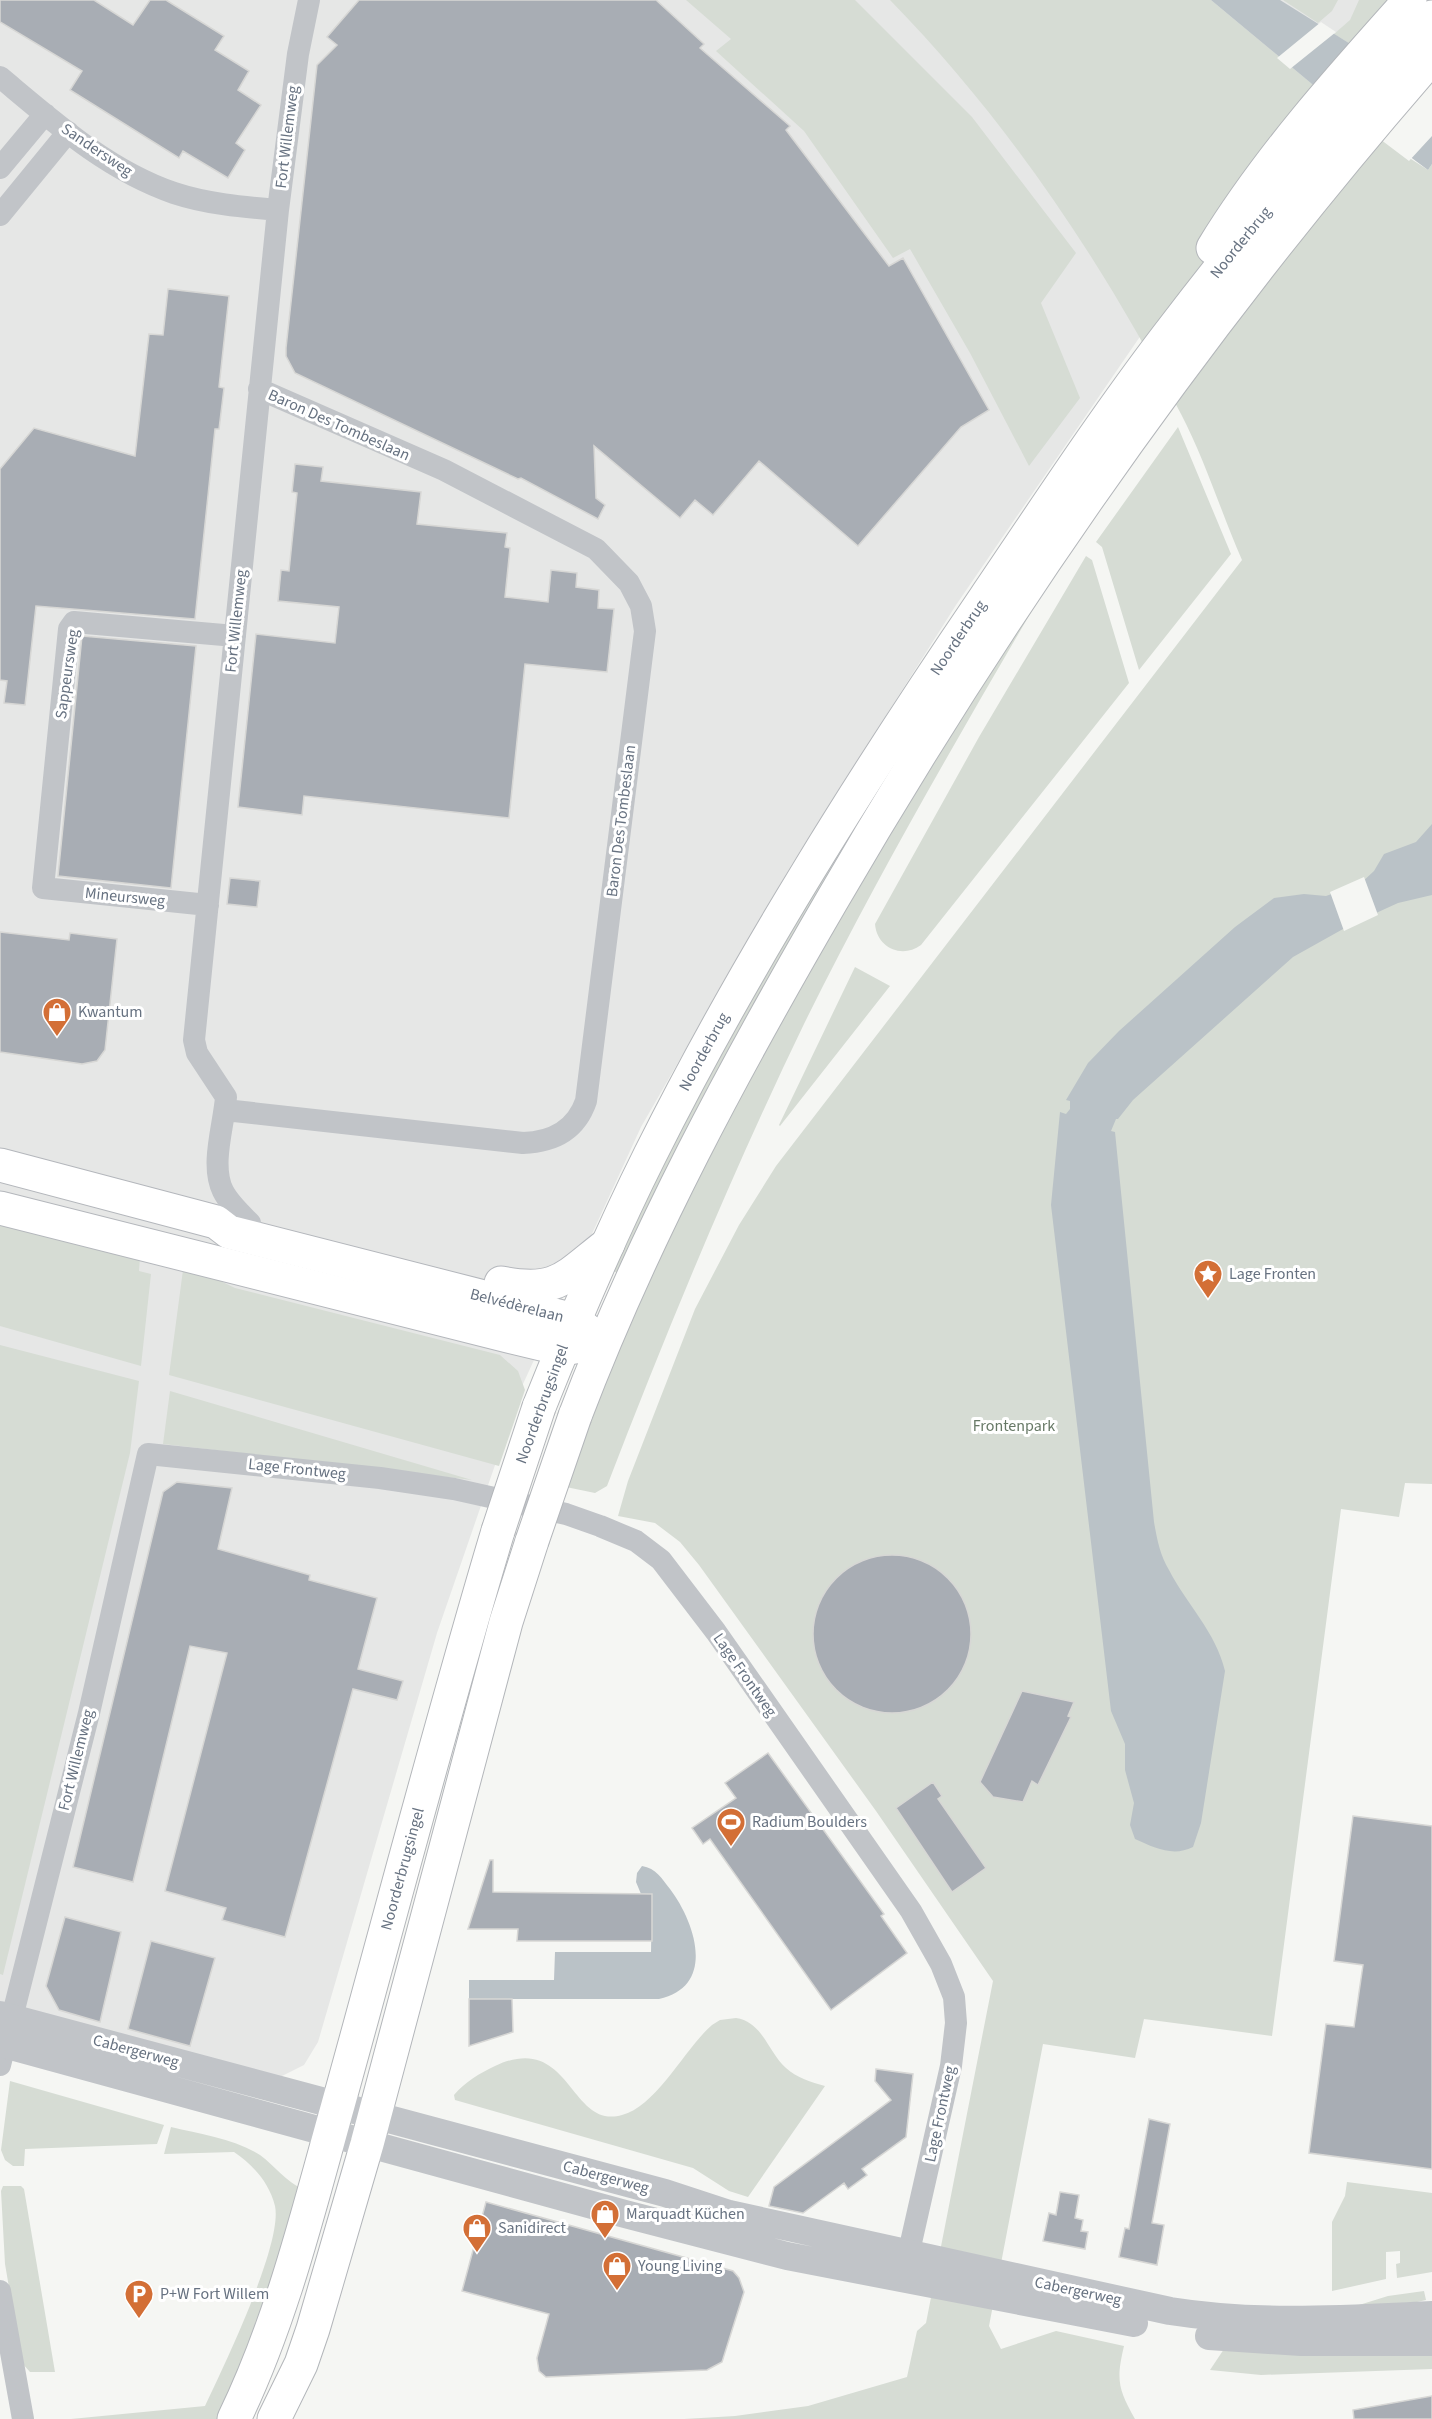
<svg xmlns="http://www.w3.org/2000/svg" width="1432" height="2419" font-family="'Source Sans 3',sans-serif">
	<rect width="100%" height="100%" fill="#f5f6f3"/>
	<path fill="#e6e7e6" d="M0 0H1393L1174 287 956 605 792 864 641 1127 523 1384 437 1633 318 2042 304 2065 278 2078 0 2008Z"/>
	<path fill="#d6dcd4" d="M686 0H855L972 117 1076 253 1041 303 1080 398 1029 466 970 353 910 249 893 258 804 131 716 51 731 39Z
		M890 0H1211L1312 84 1411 159 1428 170 1432 164V1484L1405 1483 1399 1517 1341 1509 1272 2036 1144 2019 1135 2058 1043 2044 989 2326 1001 2349 1056 2331 1124 2346C1116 2380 1118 2389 1135 2419H684L735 2416 808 2406 907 2377 917 2331 926 2323 993 1981 876 1811 699 1565 680 1542 655 1523 618 1516 628 1481 695 1309 739 1225 776 1166 1242 560C1221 512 1205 460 1181 414 1103 263 1009 122 890 0Z
		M1283 0H1338L1332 11 1318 23Z
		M1359 0H1394L1352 45 1334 34 1350 20Z
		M1178 427 1231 554 1139 670 1102 547 1096 542Z
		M1086 556 1092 560 1129 683 921 945C902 959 877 948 875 924L979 737Z
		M1040 597C958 737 876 878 804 1024 731 1175 667 1330 607 1486L595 1493 566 1487 589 1420 685 1197 850 888Z
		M936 692 622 1275 609 1269C702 1068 821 881 936 692Z
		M855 967 890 986 780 1126 779 1125Z
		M0 1217 140 1257 139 1271 151 1274 141 1366 0 1326Z
		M183 1270 210 1276 235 1288 500 1355 518 1371 525 1390 499 1466 169 1375Z
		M0 1345 139 1381 130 1453 3 1975 0 1974Z
		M170 1391 472 1480 163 1444Z
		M736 2018C763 2022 768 2052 786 2068 797 2078 811 2082 825 2086L748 2197 729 2191 693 2168 455 2100 454 2095C465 2082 480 2073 495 2066 571 2030 569 2130 622 2115 657 2106 685 2048 712 2025L720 2020Z
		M10 2081 164 2125 157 2144 25 2149 24 2166H13L5 2160 1 2150Z
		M171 2127C200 2134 235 2139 260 2155 275 2166 286 2182 303 2189L281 2272 220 2419H71L205 2406C223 2368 283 2244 275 2206 269 2182 253 2165 234 2152L164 2154Z
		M1347 2182 1432 2193V2272L1397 2278 1396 2264 1400 2263V2251L1386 2252V2279L1332 2291V2222L1345 2196Z
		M3 2186H21L24 2189 55 2372H30L22 2363 5 2264 1 2191Z
		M1424 2291 1426 2300 1390 2308 1359 2305 1388 2296Z
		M1226 2346 1432 2354V2369L1261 2375 1210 2370Z"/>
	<path fill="#bac2c7" d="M1211 0H1280L1352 45 1432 56V164L1428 170 1312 84Z
		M1432 824V895L1398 903 1352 924 1293 957 1133 1100 1118 1119H1116L1111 1131 1115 1132 1154 1522C1157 1539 1160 1555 1169 1570 1187 1605 1216 1632 1225 1671L1201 1823 1193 1847C1173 1857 1155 1848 1135 1839L1130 1825 1134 1803 1125 1770V1744L1111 1711 1051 1205 1060 1112 1066 1114 1070 1109V1101L1066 1100 1088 1063 1119 1031 1235 927 1274 898 1304 894 1326 896 1360 884 1374 871 1384 854 1416 842Z
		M642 1866C656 1868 662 1879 670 1889 695 1922 717 1986 659 1999H469V1980H554L555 1952H651L652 1894H641L636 1882 637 1873Z"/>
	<path fill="#f5f6f3" d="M1321 22 1336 32 1290 69 1277 58Z
		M1432 53V136L1409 161 1315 90Z
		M1364 877 1378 915 1344 931 1330 892Z"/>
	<path fill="#a8adb4" stroke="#d7d7d5" stroke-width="1.5" d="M0 0H94L133 25 150 0H166L224 36 215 50 249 71 238 90 261 105 236 143 245 150 228 178 183 151 179 158 70 90 82 71 0 22Z
		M359 0H656L704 44 700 48 790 126 786 130 889 266 903 258 989 410 961 427 858 546 759 461 713 515 695 500 680 518 594 446 596 498 605 505 598 519 521 478 518 479 295 373 286 356V348L317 65 337 45 327 37Z
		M168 289 229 296 219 387 224 388 219 429H215L195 619 36 606 25 705 4 703 7 681 0 680V469L34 428 135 456 149 334 163 335Z
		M295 464 323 467 321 481 421 492 417 524 507 533 505 547 510 548 505 597 548 602 551 570 577 573 576 587 599 590 598 608 614 609 607 672 525 664 509 818 304 796 302 815 238 807 256 634 335 643 339 607 278 601 281 570 289 571 297 493 292 492Z
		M82 636 196 646 171 888 58 876Z
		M230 878 260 881 257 907 227 904Z
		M0 932 69 940 70 933 117 939 105 1050 97 1061 82 1064 0 1052Z
		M177 1482 232 1488 218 1549 310 1575 309 1580 377 1598 358 1669 403 1681 397 1700 353 1689 285 1937 222 1920 226 1908 165 1891 227 1653 190 1646 133 1882 73 1867 163 1492Z
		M813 1634a79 79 0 1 1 158 0a79 79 0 1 1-158 0Z
		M1022 1691 1074 1702 1068 1716 1071 1717 1038 1785 1032 1781 1023 1802 993 1797 980 1782Z
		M768 1753 884 1914 881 1916 907 1953 831 2010 710 1839 703 1844 692 1828 736 1798 725 1783Z
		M933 1782 942 1796 938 1799 986 1868 952 1892 896 1808Z
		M1353 1816 1432 1826V2169L1309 2153 1326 2024 1354 2027 1363 1965 1334 1961Z
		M490 1860H493V1892L652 1894V1941H517L518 1929H468Z
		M65 1917 121 1932 100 2022 59 2010 46 1986Z
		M151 1941 215 1958 190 2046 128 2029Z
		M469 1999H512L513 2032 469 2046Z
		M876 2069 913 2074 906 2137 862 2169 867 2175 848 2189 844 2183 803 2213 769 2206 774 2187 891 2100 875 2081Z
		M1149 2119 1170 2124 1152 2223 1164 2225 1157 2265 1119 2257 1125 2228 1129 2229Z
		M1060 2192 1079 2195 1075 2218 1083 2220 1081 2231 1088 2232 1085 2249 1043 2241 1049 2213 1056 2215Z
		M486 2202 733 2271 739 2278 744 2292 722 2362 707 2370 546 2377 539 2371 537 2358 549 2314 462 2291Z
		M1432 2396V2419H1354L1353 2410Z"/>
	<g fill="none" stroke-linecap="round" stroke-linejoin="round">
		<g stroke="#b4b7bc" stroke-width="35">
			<g id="secondary">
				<path id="s1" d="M0 1165 216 1222 229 1232 574 1320 603 1343"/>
				<path d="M0 1208 508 1336 562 1349 589 1345"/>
				<path d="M501 1283C558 1294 565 1277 608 1244"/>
			</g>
		</g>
		<g stroke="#b3b6ba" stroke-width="35">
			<g id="primary">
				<path d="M1213 248C1268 158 1340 78 1410 0"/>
				<path id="s2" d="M539 1407C573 1322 609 1237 650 1155 746 963 864 776 985 598 1044 511 1102 422 1166 338 1250 228 1339 120 1432 17"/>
				<path d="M575 1416C643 1237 735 1067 831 902 1005 602 1204 318 1432 57"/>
				<path id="s3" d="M234 2419C282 2320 308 2212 338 2105 391 1914 441 1721 498 1531"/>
				<path d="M274 2419 301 2364 313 2329 367 2144 506 1622 532 1541"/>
			</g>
		</g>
		<path stroke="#c1c4c8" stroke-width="22" d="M0 77C54 122 107 170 174 193 207 204 243 207 278 210
			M0 168 45 114
			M0 215 68 132
			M208 905 43 888 69 629 74 622 235 636
			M225 1110 523 1143C553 1142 576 1130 586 1101L645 631 641 606 629 583 596 549 444 470 259 389
			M250 1223C240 1213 229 1203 223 1191 210 1165 224 1125 226 1097L197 1053 194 1040 278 210 298 54 309 0
			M0 2065 89 1713 148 1454 380 1478 454 1489 566 1514 600 1526 636 1541 661 1560 716 1632 911 1911 941 1964 954 1997 956 2023 951 2066 905 2269
			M0 2291 23 2419"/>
		<path stroke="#c1c4c8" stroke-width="28" d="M0 2015 665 2193 729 2214 1170 2311C1258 2325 1344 2319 1432 2315
			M0 2043 625 2214 787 2256 1134 2323
			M1209 2336 1301 2342H1432"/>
		<use href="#secondary" stroke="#fff" stroke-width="33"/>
		<use href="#primary" stroke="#fff" stroke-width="33"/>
		<g stroke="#b3b6ba" stroke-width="35" stroke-linecap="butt">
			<path id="primary-bridge" d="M498 1531 539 1407
				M532 1541 575 1416"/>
		</g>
		<use href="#primary-bridge" stroke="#fff" stroke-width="33"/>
	</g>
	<defs>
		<g id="shop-pin" transform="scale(1.5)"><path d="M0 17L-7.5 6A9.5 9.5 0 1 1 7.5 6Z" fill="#d36f36" stroke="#fff"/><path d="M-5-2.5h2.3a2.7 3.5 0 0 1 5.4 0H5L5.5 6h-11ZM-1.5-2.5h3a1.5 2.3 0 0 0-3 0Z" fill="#fff"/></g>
		<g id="sight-pin" transform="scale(1.5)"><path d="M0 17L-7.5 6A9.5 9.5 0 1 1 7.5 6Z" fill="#d36f36" stroke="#fff"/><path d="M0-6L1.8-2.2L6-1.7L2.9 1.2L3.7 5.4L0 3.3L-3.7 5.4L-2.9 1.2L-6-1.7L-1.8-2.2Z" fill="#fff"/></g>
		<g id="stadium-pin" transform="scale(1.5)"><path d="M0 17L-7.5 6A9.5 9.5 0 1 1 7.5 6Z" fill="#d36f36" stroke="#fff"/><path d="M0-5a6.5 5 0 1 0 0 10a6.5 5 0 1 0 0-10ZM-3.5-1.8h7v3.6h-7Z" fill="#fff"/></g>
		<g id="parking-pin" transform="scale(1.5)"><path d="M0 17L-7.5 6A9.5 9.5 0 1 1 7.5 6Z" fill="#d36f36" stroke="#fff"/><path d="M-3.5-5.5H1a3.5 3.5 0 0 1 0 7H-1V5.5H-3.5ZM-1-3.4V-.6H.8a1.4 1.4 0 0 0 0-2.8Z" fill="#fff"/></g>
	</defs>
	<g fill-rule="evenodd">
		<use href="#shop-pin" x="57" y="1012"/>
		<use href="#sight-pin" x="1208" y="1274"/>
		<use href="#stadium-pin" x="731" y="1822"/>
		<use href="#shop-pin" x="605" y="2214"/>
		<use href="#shop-pin" x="477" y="2228"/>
		<use href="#shop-pin" x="617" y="2266"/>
		<use href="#parking-pin" x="139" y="2294"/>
	</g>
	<g text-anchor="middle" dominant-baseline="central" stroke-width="6" stroke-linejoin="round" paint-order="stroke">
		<g font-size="16" fill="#677281" stroke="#fff">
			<text transform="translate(287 137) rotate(-83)">Fort Willemweg</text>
			<text transform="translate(97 150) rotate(34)">Sandersweg</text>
			<text stroke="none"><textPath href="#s2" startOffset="1364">Noorderbrug</textPath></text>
			<text transform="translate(339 425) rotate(24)">Baron Des Tombeslaan</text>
			<text transform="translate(236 621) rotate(-84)">Fort Willemweg</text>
			<text stroke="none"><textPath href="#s2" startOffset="878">Noorderbrug</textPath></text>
			<text transform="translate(67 674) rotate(-82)">Sappeursweg</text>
			<text transform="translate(621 821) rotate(-83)">Baron Des Tombeslaan</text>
			<text transform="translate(125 897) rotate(6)">Mineursweg</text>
			<text stroke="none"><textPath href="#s2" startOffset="392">Noorderbrug</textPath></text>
			<text stroke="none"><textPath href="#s1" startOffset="537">Belvédèrelaan</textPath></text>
			<text transform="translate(542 1404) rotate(-70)">Noorderbrugsingel</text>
			<text transform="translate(297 1469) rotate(6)">Lage Frontweg</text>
			<text transform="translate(745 1675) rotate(55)">Lage Frontweg</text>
			<text transform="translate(76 1760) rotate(-76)">Fort Willemweg</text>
			<text stroke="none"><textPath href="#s3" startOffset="576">Noorderbrugsingel</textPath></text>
			<text transform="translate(136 2051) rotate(15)">Cabergerweg</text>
			<text transform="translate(940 2114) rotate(-78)">Lage Frontweg</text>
			<text transform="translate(606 2177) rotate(15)">Cabergerweg</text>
			<text transform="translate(1078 2291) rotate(12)">Cabergerweg</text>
		</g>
		<g font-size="16" fill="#677281" stroke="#fff" text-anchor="start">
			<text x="78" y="1012">Kwantum</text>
			<text x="1229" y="1274">Lage Fronten</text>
			<text x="752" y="1822">Radium Boulders</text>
			<text x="626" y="2214">Marquadt Küchen</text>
			<text x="498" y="2228">Sanidirect</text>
			<text x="638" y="2266">Young Living</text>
			<text x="160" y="2294">P+W Fort Willem</text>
		</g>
		<g font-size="16" fill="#677966" stroke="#fff">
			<text x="1014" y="1426">Frontenpark</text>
		</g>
	</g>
</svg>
